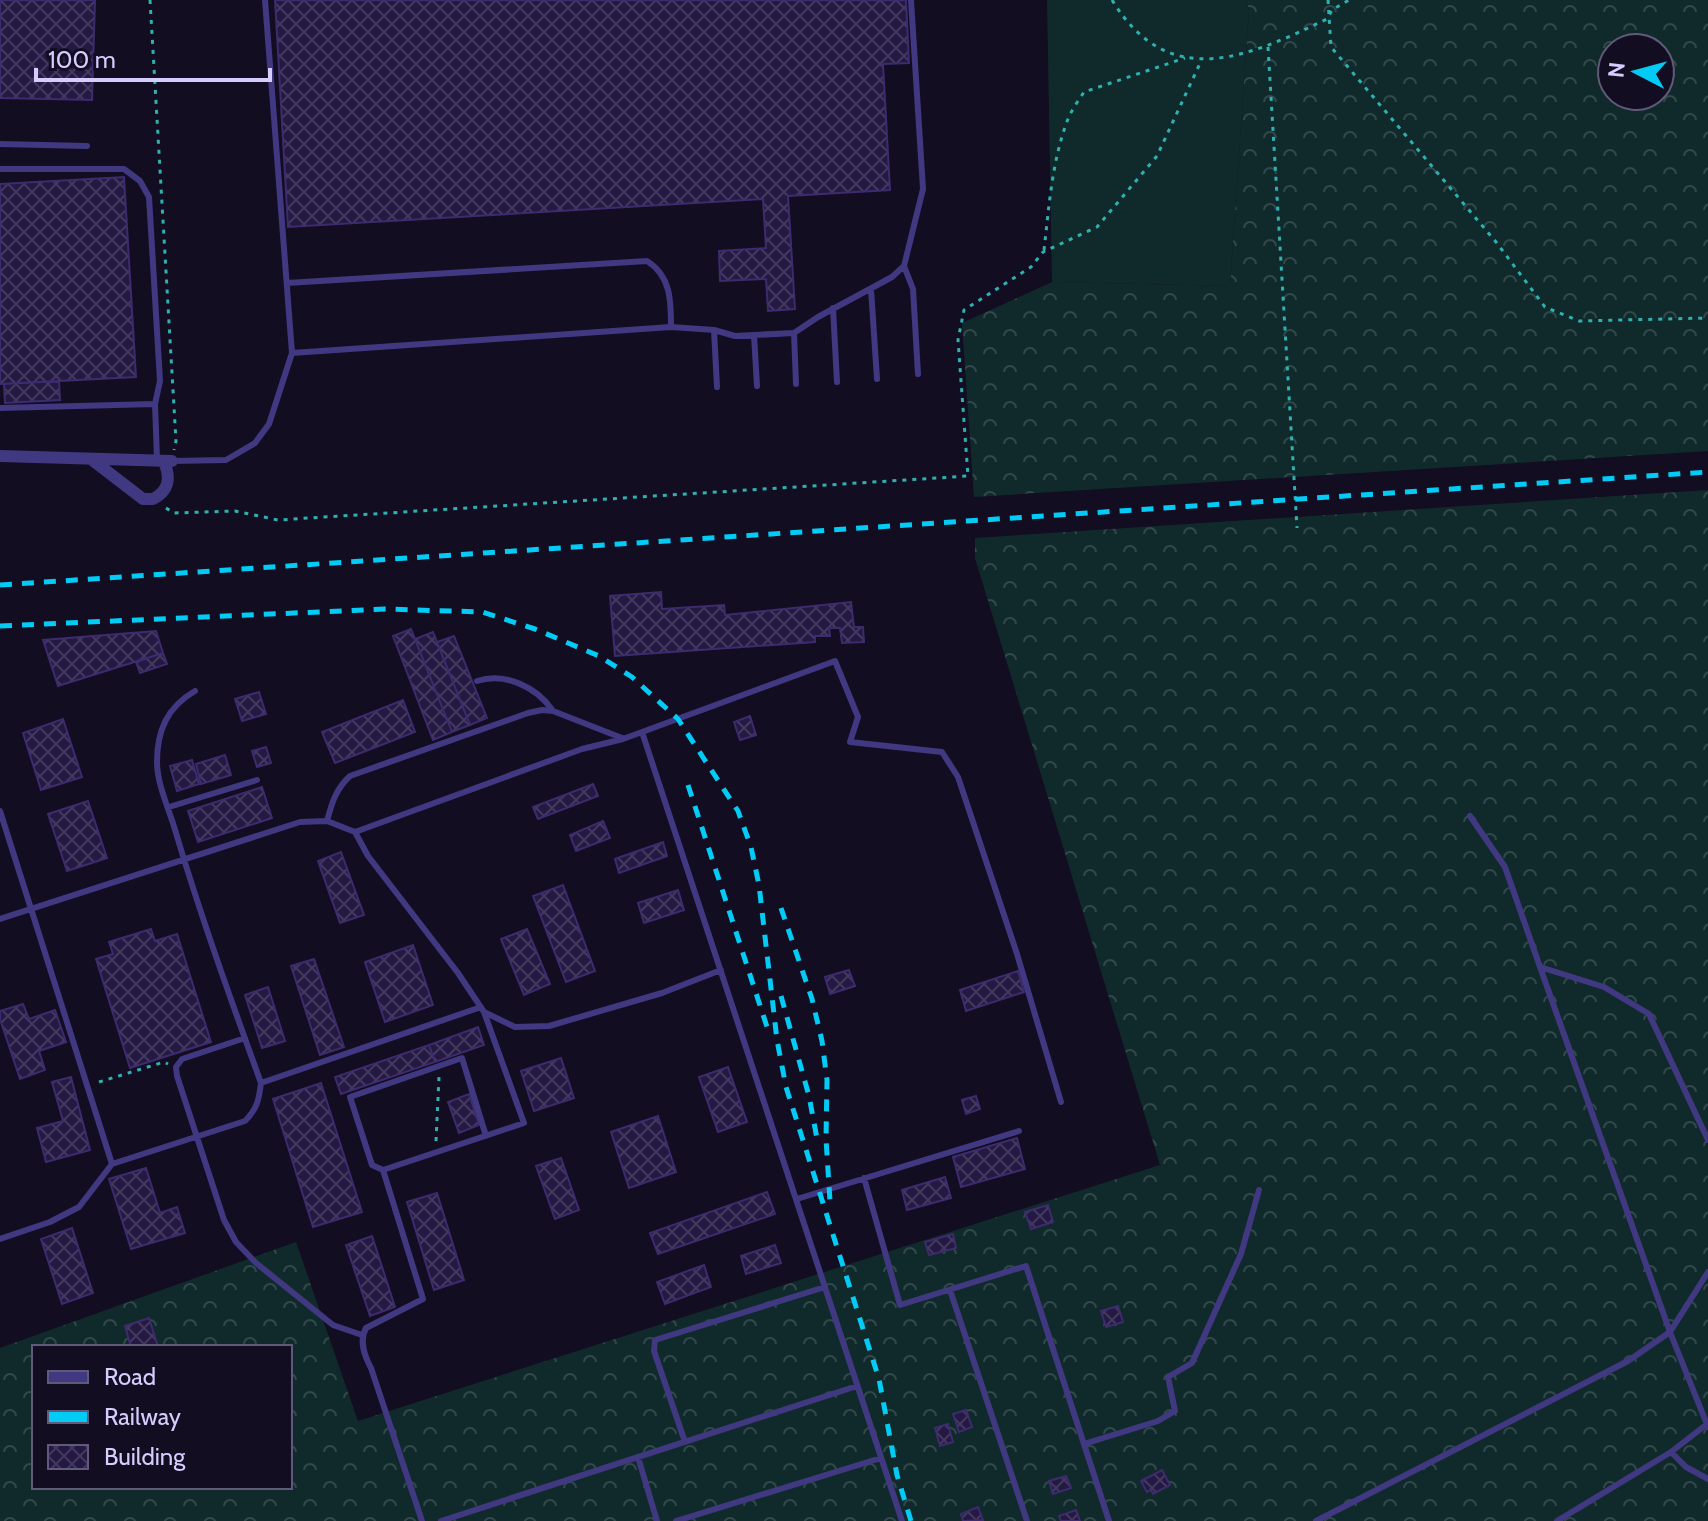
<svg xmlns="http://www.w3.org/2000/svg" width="1708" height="1521" font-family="Cabin,sans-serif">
	<defs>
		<pattern id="forest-crowns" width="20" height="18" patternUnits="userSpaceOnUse" patternTransform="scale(2)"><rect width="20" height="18" fill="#102a2b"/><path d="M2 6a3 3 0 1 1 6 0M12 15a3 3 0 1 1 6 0" fill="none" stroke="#32484b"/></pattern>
		<pattern id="building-cross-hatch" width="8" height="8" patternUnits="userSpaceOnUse" patternTransform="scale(2)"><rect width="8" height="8" fill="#241942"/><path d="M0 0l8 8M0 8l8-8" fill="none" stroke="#43395e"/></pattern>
	</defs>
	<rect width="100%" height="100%" fill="#120d21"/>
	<path fill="#102a2b" d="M1047 0H1246L1249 10 1230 286 1052 282Z"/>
	<path fill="url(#forest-crowns)" fill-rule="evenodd" d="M1246 0H1708V451L974 497 962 323 1052 282 1230 286 1249 10ZM1660 48V96H1612V48Z
		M1708 490V1521H0V1348L296 1242 358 1421 1160 1165 975 558V538ZM34 1347H290V1487H34Z"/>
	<path fill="url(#building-cross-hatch)" stroke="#3d2b6e" stroke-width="2" d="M0 0H95L92 100 0 98Z
		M275 0H906L909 63 883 64 890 190 788 196 795 309 768 311 766 279 720 281 719 251 766 248 763 199 288 227Z
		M124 177 136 377 0 384V184Z
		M59 381 60 400 5 403 4 384Z
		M661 592 662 609 724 605 725 615 851 602 854 627H863L864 642 842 643 840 628H829L830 636H815V642L615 656 610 596Z
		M411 629 452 732 433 740 393 636Z
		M156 631 163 653 58 686 43 640Z
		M433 632 470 725 452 732 415 639Z
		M454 636 487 718 470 725 437 642Z
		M163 653 167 664 140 673 136 662Z
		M259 692 266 714 242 721 235 699Z
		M403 700 415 732 335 763 322 732Z
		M750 716 756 735 740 740 734 722Z
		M63 719 82 777 41 790 23 733Z
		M266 747 271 763 257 767 252 751Z
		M225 755 231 775 201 784 196 764Z
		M192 760 199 784 177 791 170 766Z
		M593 784 598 796 538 819 533 807Z
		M262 787 272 818 198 842 188 811Z
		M88 801 107 858 67 871 48 814Z
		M603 821 610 838 576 851 570 835Z
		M663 842 667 856 619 873 615 859Z
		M341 852 364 915 340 923 318 861Z
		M563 885 595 971 566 982 533 896Z
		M678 890 684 910 644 923 638 903Z
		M151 929 155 941 177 934 211 1042 130 1068 96 959 113 954 109 942Z
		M527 929 550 984 524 995 501 939Z
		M413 945 433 1005 385 1022 365 962Z
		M314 959 344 1047 320 1055 291 966Z
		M849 970 855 986 830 994 825 977Z
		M1018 971 1024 992 966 1011 960 990Z
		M268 987 285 1041 262 1048 245 995Z
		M23 1004 29 1019 55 1010 66 1042 39 1051 45 1070 20 1079 0 1019V1011Z
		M478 1027 484 1045 435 1062 429 1045Z
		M429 1045 435 1062 341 1094 335 1077Z
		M561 1058 574 1098 534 1111 521 1071Z
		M728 1067 747 1122 718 1132 699 1077Z
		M71 1077 90 1150 46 1162 37 1128 63 1121 52 1082Z
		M321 1083 362 1212 313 1227 273 1099Z
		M469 1094 479 1125 459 1133 448 1102Z
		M976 1096 980 1109 966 1114 962 1100Z
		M658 1116 676 1172 629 1188 611 1132Z
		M1017 1138 1025 1169 961 1187 953 1157Z
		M561 1158 579 1210 555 1219 536 1166Z
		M146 1168 160 1213 177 1207 185 1233 131 1249 109 1179Z
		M945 1177 951 1198 907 1210 902 1190Z
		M767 1192 775 1214 658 1254 650 1233Z
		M437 1193 464 1280 434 1290 407 1202Z
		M1048 1205 1053 1222 1031 1229 1025 1212Z
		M72 1228 93 1293 62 1304 41 1239Z
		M953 1234 956 1248 929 1255 925 1242Z
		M372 1236 395 1307 370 1316 346 1245Z
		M775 1245 781 1263 746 1274 741 1256Z
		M704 1265 711 1287 665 1304 657 1282Z
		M1118 1306 1123 1322 1106 1327 1101 1311Z
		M149 1318 158 1347H131L125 1326Z
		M966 1410 972 1427 959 1432 953 1414Z
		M948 1424 953 1442 940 1446 935 1428Z
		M1162 1470 1170 1485 1153 1494 1151 1490 1147 1492 1141 1481Z
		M1066 1476 1071 1488 1053 1494 1049 1481Z
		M978 1507 983 1520 963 1521 961 1514Z
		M1076 1510 1080 1521H1061L1059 1516Z"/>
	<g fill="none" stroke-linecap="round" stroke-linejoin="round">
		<path stroke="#2fb0b1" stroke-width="3" stroke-dasharray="4 6" stroke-linecap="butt" d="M150 0 176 441 174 450
			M1112 0C1169 93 1248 57 1327 19L1332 10 1349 0
			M1328 0 1331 47 1496 242 1545 307 1579 321 1708 318
			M1268 47 1297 528
			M1044 250C1049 207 1052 160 1068 119 1072 109 1079 100 1084 92L1185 58
			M166 508 174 513 235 511 278 520 968 476 958 340 964 310 1031 267 1043 252 1097 227 1157 156 1202 59
			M99 1082 164 1062 168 1064
			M436 1141 439 1077"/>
		<path stroke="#403880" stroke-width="6" d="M0 144 87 146
			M0 169H124L140 181 149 197 160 381 155 404
			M904 266 913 289 918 374
			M287 283 647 261C671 276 671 301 671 327
			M871 289 877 379
			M833 308 837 382
			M714 330 717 387
			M794 333 796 384
			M754 335 757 386
			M292 353 671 327 714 330 735 336 794 333 818 317 892 277 904 266 923 189 911 0
			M0 408 155 404 157 459
			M172 461 226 460 255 443 269 424 292 353 265 0
			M477 681C505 672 537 687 553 711
			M642 732 902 1521
			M169 807 257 780
			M0 811 112 1164 245 1121C257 1109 259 1100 261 1083 231 1000 201 917 176 833 170 811 157 785 157 762 157 731 167 707 195 691
			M1470 816 1505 867 1540 967 1604 987 1649 1014 1708 1140
			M327 821C332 802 336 789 350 776L528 713 542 710 553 711 622 738
			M355 832 368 856 458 973 484 1012 515 1027 549 1026 662 993 721 970
			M0 919 300 822 327 821 355 832 582 749 623 739 835 661 858 717 850 742 942 752 958 777 1017 954 1061 1102
			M1540 967 1670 1332 1708 1427
			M245 1038 182 1059 176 1067 177 1076 224 1220 236 1242 256 1263 333 1325 362 1335
			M261 1083 481 1007
			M383 1170 372 1165 350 1097 462 1058 486 1136
			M864 1178 900 1305 1026 1266 1109 1521
			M797 1199 1019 1131
			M0 1239 50 1222 79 1207 112 1164
			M950 1290 1027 1521
			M685 1442 654 1351 655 1340 825 1287
			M1084 1444 1158 1421 1175 1411 1168 1377 1192 1363 1241 1254 1259 1190
			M1671 1452 1686 1467 1708 1479
			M638 1457 657 1521
			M422 1521 371 1368C364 1355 359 1341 366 1328L423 1299 383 1170 524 1123 484 1012
			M441 1521 857 1386
			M676 1521 881 1458
			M1316 1521 1628 1361 1670 1332 1708 1272
			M1557 1521 1671 1452 1707 1424"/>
		<path stroke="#403880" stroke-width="12" d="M0 456 172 461
			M91 459 143 499H153C169 491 171 478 164 462"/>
		<path stroke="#02ccf6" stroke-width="5" stroke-dasharray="12 10" stroke-linecap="butt" d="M0 585 1708 472
			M0 626 385 609 482 612 535 629 599 656 632 677 678 719 738 811 751 847 759 885 777 1040 786 1087 879 1379 897 1475 911 1521
			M688 785 769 1033
			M781 908 812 999 822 1041 827 1080 826 1139 830 1201
			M781 996 809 1096 818 1144"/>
	</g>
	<rect x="32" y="1345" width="260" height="144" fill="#120d21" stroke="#605a7a" stroke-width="2"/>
	<rect x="48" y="1371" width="40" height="12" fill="#403880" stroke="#605a7a" stroke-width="2"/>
	<text x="104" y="1385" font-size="24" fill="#d6cdff">Road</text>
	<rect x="48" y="1411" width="40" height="12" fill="#02ccf6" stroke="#605a7a" stroke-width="2"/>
	<text x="104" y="1425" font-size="24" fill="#d6cdff">Railway</text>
	<rect x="48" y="1445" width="40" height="24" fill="url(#building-cross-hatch)" stroke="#605a7a" stroke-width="2"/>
	<text x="104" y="1465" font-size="24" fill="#d6cdff">Building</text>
	<g transform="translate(1636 72) rotate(276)"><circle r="38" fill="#120d21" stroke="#605a7a" stroke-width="2"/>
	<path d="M0-6L14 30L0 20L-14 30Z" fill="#02ccf6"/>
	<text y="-12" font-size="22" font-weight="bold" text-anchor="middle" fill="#d6cdff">N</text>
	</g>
	<path d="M36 68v12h234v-12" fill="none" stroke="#d6cdff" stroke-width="4"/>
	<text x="48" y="68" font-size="24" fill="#d6cdff" stroke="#120d21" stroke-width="6" paint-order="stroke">100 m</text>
</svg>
